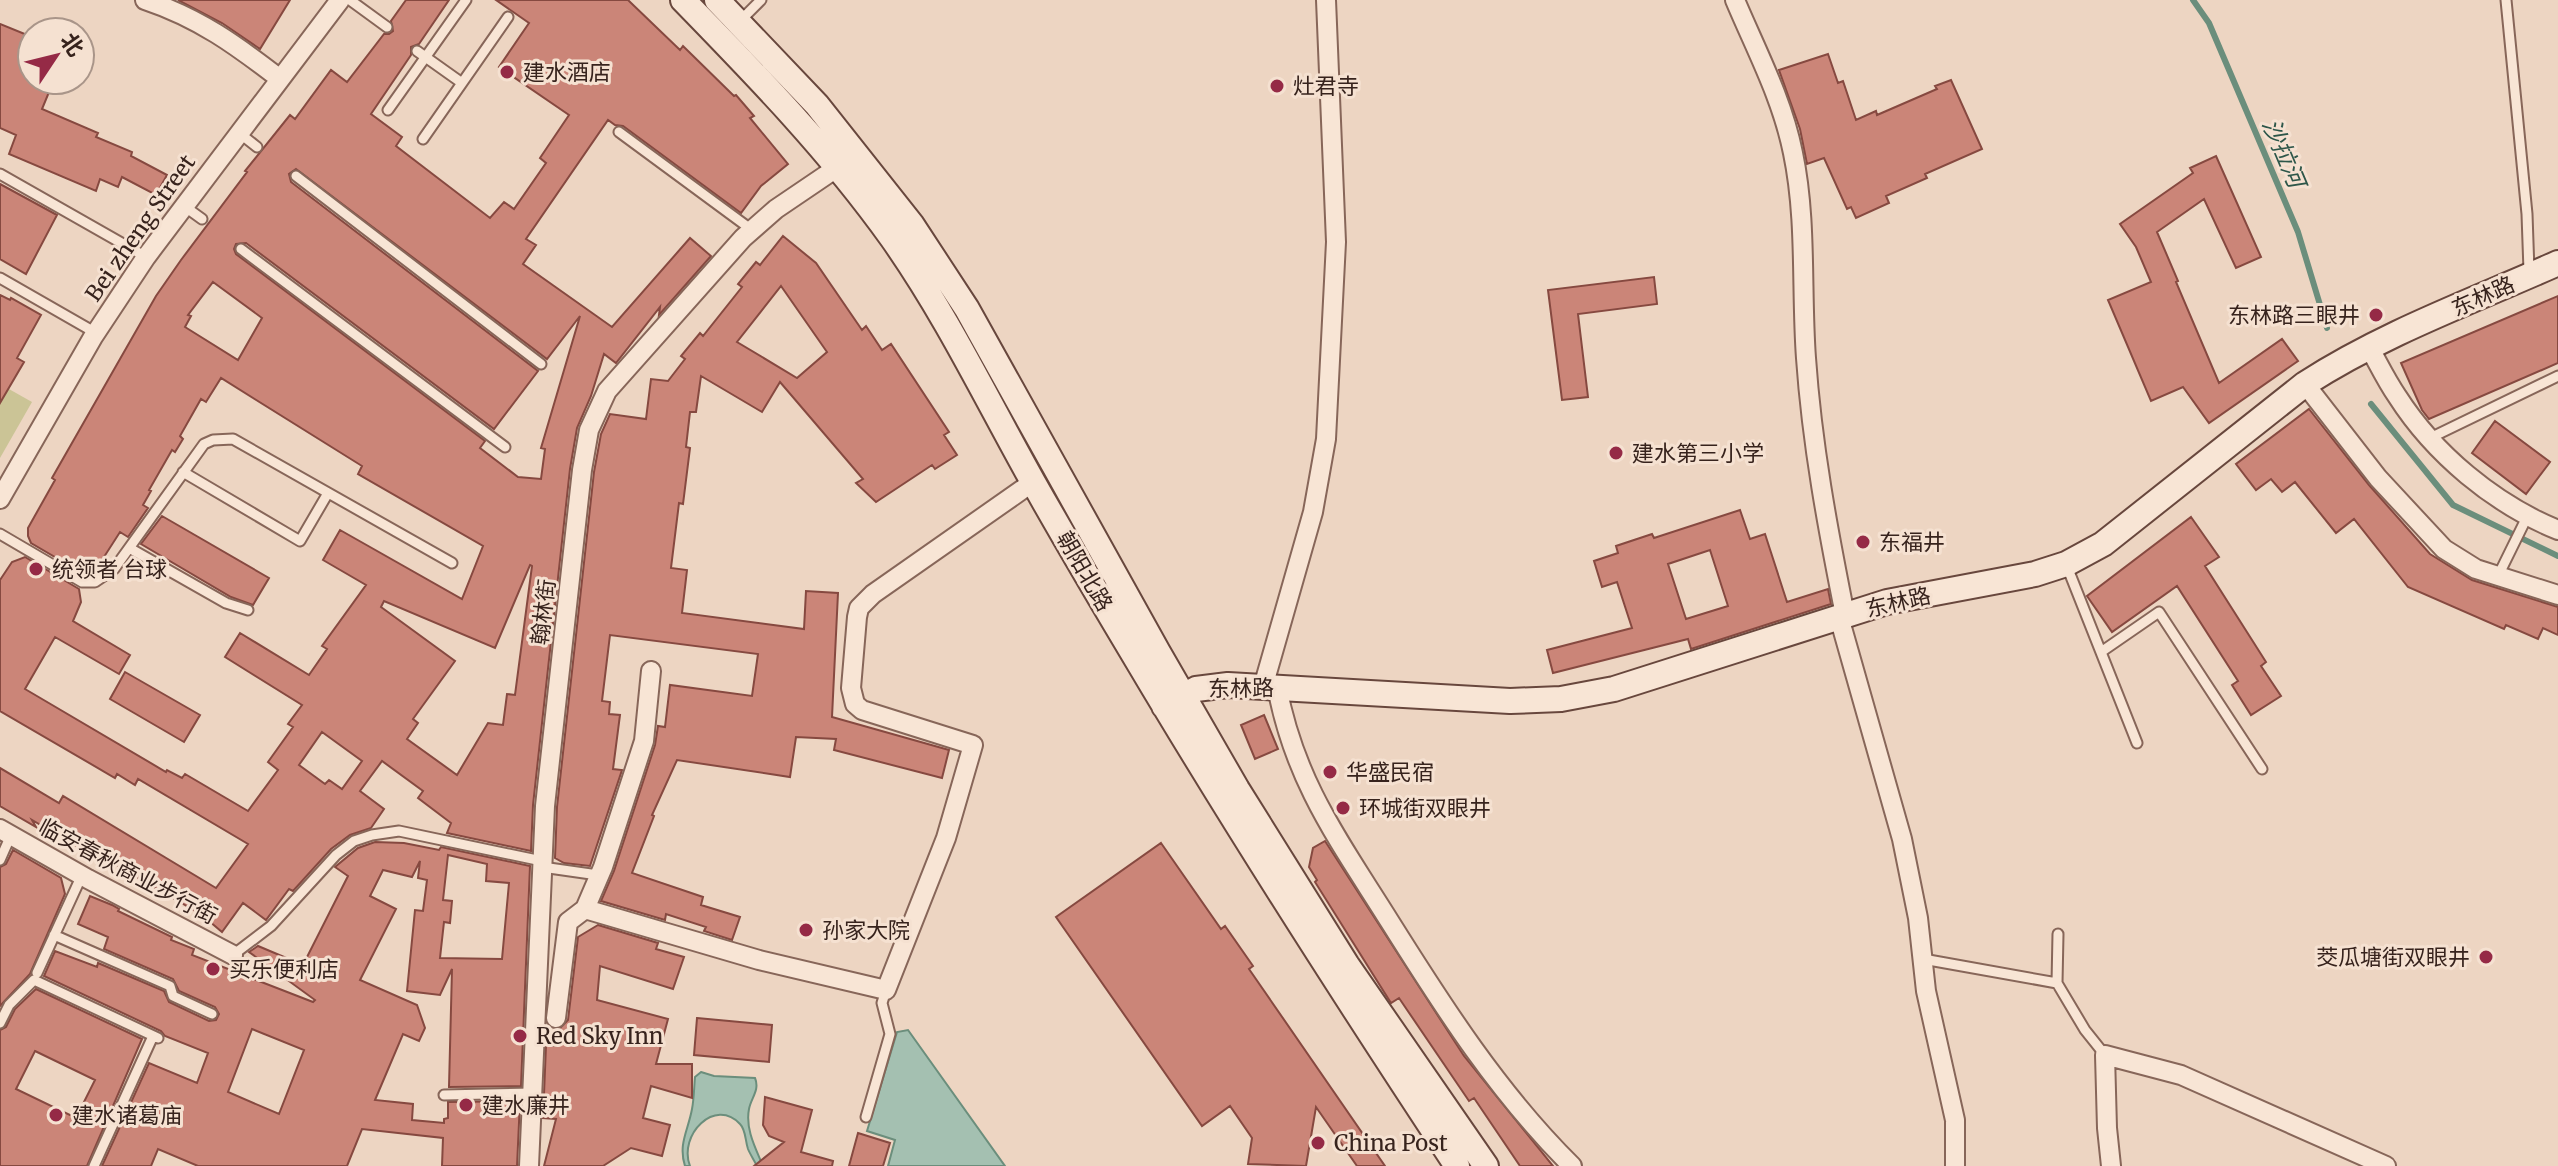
<svg xmlns="http://www.w3.org/2000/svg" width="2558" height="1166" font-family="Merriweather,'Noto Sans SC',serif">
	<rect width="100%" height="100%" fill="#edd5c2"/>
	<path fill="#cbc496" d="M0 384 32 402 0 458Z"/>
	<path fill="#a4c0b1" stroke="#6b8e7c" stroke-width="2" d="M908 1030 1005 1166H888L895 1140 867 1131 897 1032Z
		M701 1072 714 1076 755 1078C760 1090 751 1098 749 1109 745 1129 756 1149 763 1166H757C754 1160 750 1154 748 1149 745 1140 746 1130 740 1124 715 1097 678 1135 690 1166H685C678 1144 688 1131 692 1109 694 1099 694 1088 695 1077Z"/>
	<g fill="none" stroke-linecap="round" stroke-linejoin="round">
		<path stroke="#6b8e7c" stroke-width="6" d="M2193 0 2209 23 2298 232 2327 328
			M2371 404 2453 505 2558 556"/>
	</g>
	<path fill="#cb8578" stroke="#864940" stroke-width="2" fill-rule="evenodd" d="M178 0H290L260 49 222 23Z
		M406 0H449L419 44 411 47V55L371 114 402 137 396 146 490 218 504 202 514 209 546 163 540 158 569 115 499 67 529 23 496 0H628L680 50 683 46 734 96 736 95 754 116 750 118 788 164 761 186 741 213 623 126 615 125 608 120 526 239 536 245 523 264 612 327 690 238 711 256 659 315 660 307 616 363 604 354 591 396 577 428 570 469 533 805 531 851 447 833 451 823 418 798 423 791 382 761 360 791 384 809 371 828 350 835 331 849 293 891 289 889 266 920 243 903 222 932 202 915 104 858 102 861 32 820 36 827 0 806V768L59 803 63 796 216 888 248 844 138 779 135 785 117 774 115 778 0 711V580L12 562 25 557 79 589 81 602 73 621 130 655 119 674 55 637 25 689 166 772 167 770 182 778 185 774 248 811 278 770 268 762 293 727 288 724 302 705 225 657 240 633 309 675 327 649 322 646 366 585 323 560 340 530 462 599 483 546 358 474 362 466 221 378 206 402 201 399 180 436 183 439 175 452 172 450 149 490 151 491 143 505 148 508 128 537 120 532 95 571 84 574 31 543 28 536V528L55 480 52 478 156 296 181 260 247 172 245 171 290 115 295 119 331 70 347 82 384 34H389L393 31 391 21ZM296 169 547 359 580 316 541 448 545 449 541 479 518 477 480 448 485 441 236 254 234 249 236 244 246 243 494 429 538 371 291 182 289 174ZM213 282 262 318 238 360 185 327 191 316 188 315ZM530 565 532 566 515 695 507 694 503 725 488 723 457 775 407 739 418 723 413 719 455 661 381 607 384 601 495 648ZM322 732 362 761 342 789 329 780 325 784 299 765Z
		M0 24 32 37V80H54L42 109 98 133 96 137 132 152 131 156 167 175 156 195 122 177 118 187 100 179 96 191 9 154 16 135 0 128Z
		M1828 54 1838 83 1843 81 1856 120 1876 111 1877 115 1937 89 1935 86 1951 80 1982 149 1925 174 1927 178 1886 196 1889 203 1856 218 1851 207 1847 209 1824 158 1807 164 1800 129 1779 70Z
		M2216 156 2261 257 2236 268 2204 199 2157 232 2178 281 2176 282 2219 383 2282 339 2298 361 2209 423 2183 387 2151 401 2108 300 2151 282 2136 247 2120 224 2193 173 2190 168Z
		M0 184 57 215 26 274 0 259Z
		M783 236 816 263 862 330 866 326 882 350 891 344 949 432 944 435 957 455 935 469 932 465 876 502 856 483 863 479 780 382 762 412 701 376 696 412H690L686 447 690 448 683 504 679 503 671 568 687 570 682 613 804 629 806 591 838 593 832 717 949 750 942 778 834 750 836 739 796 737 790 777 677 760 652 815 654 816 632 873 703 897 701 905 740 917 732 940 704 931 706 927 666 914 665 920 601 901 614 871 655 745 658 726 665 727 670 685 752 696 758 654 610 635 602 701 610 702 609 714 620 715 613 769 622 770 590 866 564 863 555 858 557 807 594 472 601 434 610 414 646 419 651 379 668 381 685 359 681 356 700 333 703 336 742 287 738 284 756 262 760 265ZM781 286 827 352 797 378 737 342Z
		M1654 277 1657 304 1578 314 1588 397 1562 400 1548 290Z
		M0 295 10 300 11 298 41 315 17 358 24 362 0 403Z
		M2558 296V363L2429 419 2422 410 2401 363Z
		M2309 409 2369 485 2430 554 2472 580 2558 607V635L2543 628 2538 639 2506 625 2504 629 2408 587 2354 519 2336 533 2295 482 2282 492 2271 479 2256 490 2236 464Z
		M2495 421 2550 462 2526 494 2472 453Z
		M1740 510 1750 539 1765 534 1787 602 1828 589 1831 604 1691 649 1688 639 1553 673 1547 650 1632 628 1617 582 1602 587 1594 561 1618 553 1616 546 1652 534 1654 538ZM1710 550 1728 606 1686 619 1668 564Z
		M162 516 269 578 253 605 231 597 141 544Z
		M2191 517 2219 557 2205 566 2266 662 2261 666 2281 696 2251 715 2232 685 2238 681 2177 586 2112 632 2087 596Z
		M125 672 200 715 184 742 110 699Z
		M1264 715 1278 749 1255 759 1241 725Z
		M1325 841 1464 1056 1553 1166H1520L1474 1098 1469 1101 1399 998 1391 1003 1315 882 1317 880 1309 867 1313 848Z
		M375 842 404 843 439 850 441 847 530 866 521 1086 449 1087 452 969 440 995 407 991 415 910 423 911 427 880 418 878 420 861 412 877 383 870 370 896 396 909 360 980 417 1005 425 1028 419 1041 403 1034 375 1100 413 1104 412 1120 444 1123V1119L448 1118V1102L520 1101 517 1166H442L443 1138 362 1129 347 1166H198L158 1149 151 1166H102L149 1063 197 1083 208 1053 165 1036 161 1031 44 976 55 951 97 967 98 963 164 991 169 1002 209 1021 216 1020 219 1014 215 1007 179 991 173 979 104 949 108 937 78 924 90 896 112 905 119 909 118 911 172 937 171 940 194 949 192 955 313 1002 315 1000 249 952 258 946 303 965 348 876 335 867 358 848ZM448 855 487 864 486 881 509 883 502 959 440 958 444 922 450 923 452 901 443 900ZM252 1029 304 1050 279 1114 228 1092Z
		M1161 843 1221 929 1225 926 1253 966 1249 969 1385 1166H1357L1316 1107 1306 1166 1248 1164 1252 1138 1230 1106 1202 1126 1056 917Z
		M13 850 61 878 65 894 30 974 0 1006V867L6 864Z
		M598 925 658 943 656 949 684 957 673 989 600 966 597 1000 668 1019 656 1064H692V1098L651 1086 643 1118 670 1125 662 1156 631 1148 603 1166H544L556 1119 543 1118 546 1046H558L559 1029 568 1020 578 937Z
		M36 989 142 1039 87 1166H0V1030L6 1027 15 1009ZM35 1051 95 1080 76 1118 16 1089Z
		M697 1018 772 1025 769 1062 694 1055Z
		M765 1097 812 1110 801 1152 833 1161 832 1166H754L784 1142 769 1136 763 1125Z
		M858 1133 890 1143 883 1166H849Z"/>
	<g fill="none" stroke-linecap="round" stroke-linejoin="round">
		<g stroke="#876659" stroke-width="13">
			<path id="lane" d="M350 0 387 27
				M2506 0 2527 214 2529 271
				M739 22 761 0
				M417 51 462 83
				M388 110 466 0
				M238 132 257 147
				M619 132 752 230
				M423 139 508 17
				M0 174 146 257
				M296 176 541 364
				M184 206 202 219
				M241 249 505 447
				M0 278 96 333
				M2430 438 2558 376
				M183 472 300 541 328 493
				M0 534 82 582H95L114 569 204 444 213 440 233 439 452 563
				M131 549 226 603 248 610
				M2066 564 2137 743
				M2498 576 2528 515
				M2101 652 2159 612 2262 769
				M0 860 11 835
				M542 867 598 875
				M2058 934 2057 983 2085 1030 2105 1055
				M54 935 170 986 173 996 212 1014
				M233 955 271 926 336 855 354 841 372 835 399 831 542 861
				M1923 959 2057 983
				M37 973 82 875
				M34 980 158 1038
				M0 1023 9 1005 34 980
				M444 1095 532 1093
				M866 1117 890 1034 882 1003 886 990
				M94 1166 153 1036"/>
		</g>
		<g stroke="#876659" stroke-width="22">
			<path id="street" d="M145 0C199 18 236 45 280 79
				M1735 0C1756 50 1782 98 1793 153 1807 220 1801 290 1806 358 1812 445 1828 530 1845 615
				M2369 347C2378 363 2386 380 2397 396 2434 454 2494 504 2558 530
				M2305 384 2378 478 2444 549 2476 569 2558 595
				M0 499 93 337 146 257 340 0
				M1839 617 1902 839 1918 918 1926 991 1955 1120V1166
				M1263 687 1313 512 1326 439 1336 242 1326 0
				M1277 687C1295 783 1340 842 1390 922 1444 1008 1499 1094 1572 1166
				M0 829 88 879 233 955
				M585 909 603 867 644 741 651 671
				M556 1018 568 922 585 909 759 960 886 990 946 838 973 745 862 710 855 704 851 688 857 617 859 608 873 594 1033 482
				M529 1166 545 806 582 470 589 430 607 391 743 238 776 209 838 167
				M2111 1166 2107 1128 2105 1055 2181 1075 2386 1166"/>
		</g>
		<g stroke="#68473d" stroke-width="28">
			<path id="secondary" d="M683 0C757 76 830 151 892 238 947 316 987 400 1033 482 1068 544 1104 605 1140 665 1241 835 1348 1001 1457 1166
				M717 0 817 105 912 225 967 309 1158 652 1237 789 1347 965 1486 1166
				M1164 706 1196 689 1228 685 1510 701 1561 699 1614 689 1887 602 2035 574 2066 564 2103 544 2305 384C2384 333 2473 301 2558 263"/>
		</g>
		<use href="#lane" stroke="#f8e5d5" stroke-width="9"/>
		<use href="#street" stroke="#f8e5d5" stroke-width="18"/>
		<use href="#secondary" stroke="#f8e5d5" stroke-width="24"/>
	</g>
	<g fill="#952a46" stroke="#f5e1d1" stroke-width="3">
		<circle cx="507" cy="72" r="8"/>
		<circle cx="1277" cy="86" r="8"/>
		<circle cx="2376" cy="315" r="8"/>
		<circle cx="1616" cy="453" r="8"/>
		<circle cx="1863" cy="542" r="8"/>
		<circle cx="36" cy="569" r="8"/>
		<circle cx="1330" cy="772" r="8"/>
		<circle cx="1343" cy="808" r="8"/>
		<circle cx="806" cy="930" r="8"/>
		<circle cx="2486" cy="957" r="8"/>
		<circle cx="213" cy="969" r="8"/>
		<circle cx="520" cy="1036" r="8"/>
		<circle cx="466" cy="1105" r="8"/>
		<circle cx="56" cy="1115" r="8"/>
		<circle cx="1318" cy="1143" r="8"/>
	</g>
	<g text-anchor="middle" dominant-baseline="central" stroke-width="6" stroke-linejoin="round" paint-order="stroke">
		<g font-size="22" fill="#37231d" stroke="#f5e1d1" text-anchor="start">
			<text x="523" y="72">建水酒店</text>
			<text x="1293" y="86">灶君寺</text>
			<text x="2360" y="315" text-anchor="end">东林路三眼井</text>
			<text x="1632" y="453">建水第三小学</text>
			<text x="1879" y="542">东福井</text>
			<text x="52" y="569">统领者 台球</text>
			<text x="1346" y="772">华盛民宿</text>
			<text x="1359" y="808">环城街双眼井</text>
			<text x="822" y="930">孙家大院</text>
			<text x="2470" y="957" text-anchor="end">茭瓜塘街双眼井</text>
			<text x="229" y="969">买乐便利店</text>
			<text x="536" y="1036">Red Sky Inn</text>
			<text x="482" y="1105">建水廉井</text>
			<text x="72" y="1115">建水诸葛庙</text>
			<text x="1334" y="1143">China Post</text>
		</g>
		<g font-size="22" fill="#37231d" stroke="#f5e1d1">
			<text transform="translate(140 228) rotate(-55)">Bei zheng Street</text>
			<text transform="translate(2483 296) rotate(-24)">东林路</text>
			<text transform="translate(1085 571) rotate(60)">朝阳北路</text>
			<text transform="translate(1898 602) rotate(-13)">东林路</text>
			<text transform="translate(543 612) rotate(-83)">翰林街</text>
			<text transform="translate(1241 688) rotate(-1)">东林路</text>
			<text transform="translate(128 871) rotate(28)">临安春秋商业步行街</text>
		</g>
		<g font-size="24" font-style="italic" fill="#2d5649" stroke="#f5e1d1">
			<text transform="translate(2284 153) rotate(67)">沙拉河</text>
		</g>
	</g>
	<g transform="translate(56 56) rotate(55)"><circle r="38" fill="#f5e1d1" stroke="#a99589" stroke-width="2"/>
	<path d="M0-6L14 30L0 20L-14 30Z" fill="#952a46"/>
	<text y="-12" font-size="22" font-weight="bold" text-anchor="middle" fill="#37231d">北</text>
	</g>
</svg>
